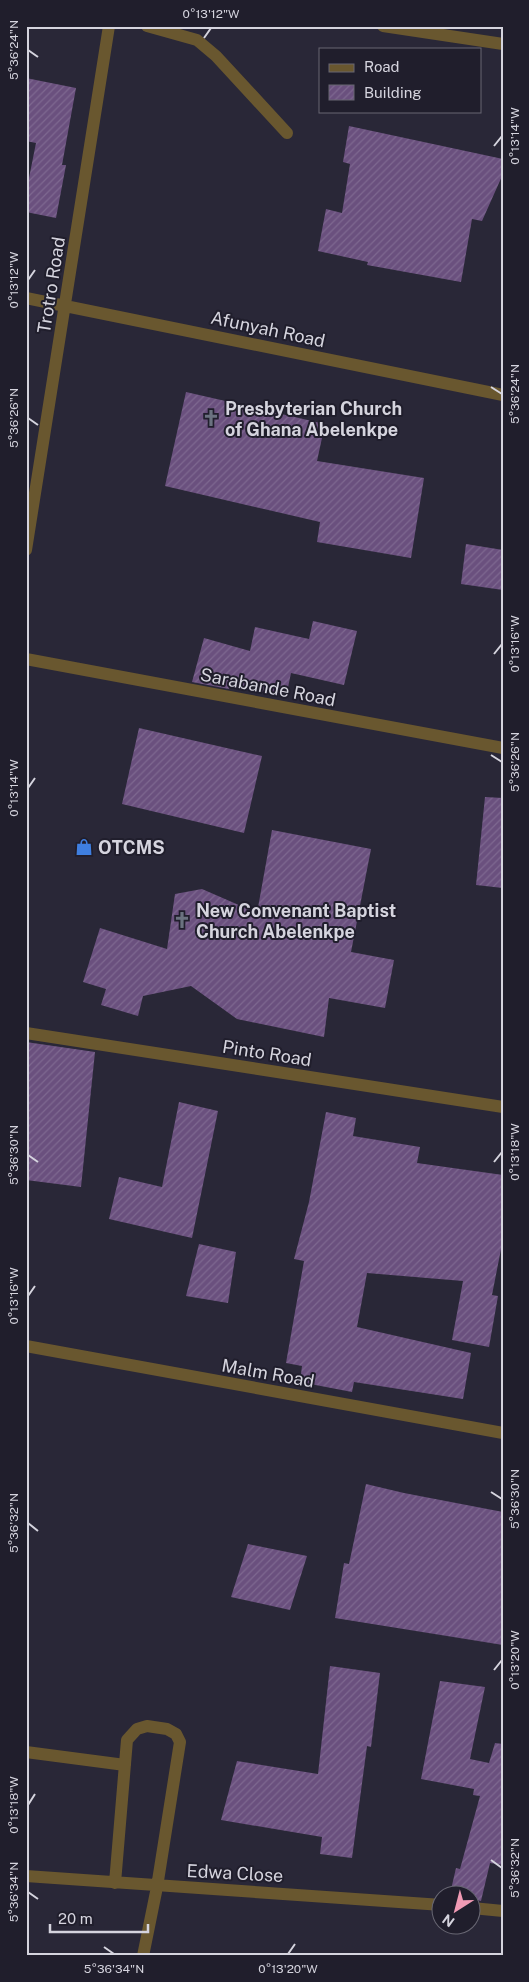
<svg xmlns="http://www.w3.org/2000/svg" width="529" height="1982" font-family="'Public Sans',sans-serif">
	<defs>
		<pattern id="building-hatch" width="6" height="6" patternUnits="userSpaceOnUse" patternTransform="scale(1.25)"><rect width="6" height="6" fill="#6a507e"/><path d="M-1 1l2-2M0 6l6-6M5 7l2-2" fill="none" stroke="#7e6890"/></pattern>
	</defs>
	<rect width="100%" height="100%" fill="#292737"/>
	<path fill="url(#building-hatch)" d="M26 78 76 88 62 165H66L56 218 26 212V193L36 143 26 141Z
		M349 126 503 159V174L482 221 472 219 461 282 367 265 368 262 318 251 326 209 342 213 350 164 343 162Z
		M186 392 325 424 317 461 424 478 411 558 317 542 320 522 165 486Z
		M466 544 503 550V590L461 584Z
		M313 621 357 631 344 685 291 673 286 697 230 684 229 689 192 682 204 638 250 651 255 627 309 639Z
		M139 728 262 756 244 833 122 804Z
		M485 797 503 798V888L476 885Z
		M272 830 371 849 351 952 394 960 385 1008 329 998 324 1037 237 1019 191 986 143 996 138 1016 101 1005 106 989 83 982 100 928 167 949 175 894 202 889 257 913Z
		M26 1042 95 1052 81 1187 26 1180Z
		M179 1102 218 1111 192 1238 109 1219 119 1177 162 1187Z
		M326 1112 356 1118 353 1136 420 1147 417 1163 503 1175V1239L492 1295 498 1296 489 1347 452 1340 463 1281 367 1273 357 1327 471 1353 463 1399 354 1382 352 1392 300 1382 302 1366 286 1363 304 1261 294 1259 309 1202Z
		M199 1244 236 1252 228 1303 186 1296Z
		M366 1484 404 1493 503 1512V1645L335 1618 344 1563 349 1564Z
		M248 1544 307 1556 290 1610 231 1597Z
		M330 1666 380 1673 371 1747 367 1746 352 1858 320 1854 322 1837 221 1820 237 1761 318 1774Z
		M440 1681 485 1687 470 1759 489 1763 495 1743 503 1744V1865L490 1863 481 1901 472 1899V1894H450L456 1868 460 1869 480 1796 473 1795 474 1789 421 1779Z"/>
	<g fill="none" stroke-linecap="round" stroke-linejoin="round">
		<path stroke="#69572f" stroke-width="12" d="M147 26 197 40 216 56 287 133
			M383 26 503 44
			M26 298 503 395
			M26 550 109 26
			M26 659 503 748
			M26 1033 503 1107
			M26 1346 503 1433
			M26 1752 125 1765
			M26 1876 442 1905
			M115 1883 127 1740 137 1729 147 1726 167 1729 176 1734 180 1742 157 1887 143 1956
			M472 1908 503 1911"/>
	</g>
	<path fill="none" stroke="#d5d4de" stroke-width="2" d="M204 38 211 28M28 50 38 57M494 146 502 136M28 280 35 270M491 387 502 394M28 418 38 425M494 654 502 644M491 755 502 762M28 788 35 778M28 1155 38 1162M494 1162 502 1152M28 1296 35 1286M491 1492 502 1499M28 1523 38 1531M494 1670 502 1660M28 1805 35 1794M491 1860 502 1868M28 1892 38 1899M104 1947 114 1954M288 1954 295 1944"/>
	<defs>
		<g id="church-bare" transform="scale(1.35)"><path d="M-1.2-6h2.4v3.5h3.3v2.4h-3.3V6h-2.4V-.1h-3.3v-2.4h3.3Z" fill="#6b7280" stroke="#201e2c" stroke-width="2.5" paint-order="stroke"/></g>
		<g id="shop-bare" transform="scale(1.35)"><path d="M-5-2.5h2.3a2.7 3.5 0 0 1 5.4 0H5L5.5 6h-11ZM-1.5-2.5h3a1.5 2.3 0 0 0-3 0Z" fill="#3f7fe0" stroke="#201e2c" stroke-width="2.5" paint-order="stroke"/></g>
	</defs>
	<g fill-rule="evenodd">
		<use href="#church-bare" x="211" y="418"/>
		<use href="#shop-bare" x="84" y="847"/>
		<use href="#church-bare" x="182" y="920"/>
	</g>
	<g text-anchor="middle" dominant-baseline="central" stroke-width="4" stroke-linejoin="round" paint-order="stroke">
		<g font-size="18" fill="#d5d4de" stroke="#201e2c">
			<text transform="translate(51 285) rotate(-81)">Trotro Road</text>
			<text transform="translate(268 329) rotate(12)">Afunyah Road</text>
			<text transform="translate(268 687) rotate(11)">Sarabande Road</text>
			<text transform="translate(267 1053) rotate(9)">Pinto Road</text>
			<text transform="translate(268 1373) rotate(10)">Malm Road</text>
			<text transform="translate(235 1873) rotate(3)">Edwa Close</text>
		</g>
		<g font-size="18" font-weight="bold" fill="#d5d4de" stroke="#201e2c" text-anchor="start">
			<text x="225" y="408">Presbyterian Church<tspan x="225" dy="21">of Ghana Abelenkpe</tspan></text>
			<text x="98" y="847">OTCMS</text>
			<text x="196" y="910">New Convenant Baptist<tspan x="196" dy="21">Church Abelenkpe</tspan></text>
		</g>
	</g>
	<rect width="529" height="1982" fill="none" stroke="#201e2c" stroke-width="55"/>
	<rect x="319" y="48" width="162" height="65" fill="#201e2c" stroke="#686773"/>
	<rect x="329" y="64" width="25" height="8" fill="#69572f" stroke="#686773"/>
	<text x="364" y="72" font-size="15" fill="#d5d4de">Road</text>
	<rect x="329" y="85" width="25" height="15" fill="url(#building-hatch)" stroke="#686773"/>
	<text x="364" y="98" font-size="15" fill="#d5d4de">Building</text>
	<g transform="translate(456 1910) rotate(216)"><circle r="24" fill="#201e2c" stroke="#686773"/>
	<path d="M0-4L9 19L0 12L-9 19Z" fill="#f09ab4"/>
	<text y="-8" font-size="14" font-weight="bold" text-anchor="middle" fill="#d5d4de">N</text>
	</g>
	<path d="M50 1924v8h98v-8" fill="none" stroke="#d5d4de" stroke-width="2.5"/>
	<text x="58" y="1924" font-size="15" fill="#d5d4de" stroke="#201e2c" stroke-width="4" paint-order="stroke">20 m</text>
	<rect x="28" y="28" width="474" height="1926" fill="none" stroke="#d5d4de" stroke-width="2"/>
	<g font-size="12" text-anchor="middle" fill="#d5d4de">
		<text x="211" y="18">0°13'12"W</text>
		<text transform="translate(14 50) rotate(-90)" y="4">5°36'24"N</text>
		<text transform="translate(515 136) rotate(-90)" y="4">0°13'14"W</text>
		<text transform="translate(14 280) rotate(-90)" y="4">0°13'12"W</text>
		<text transform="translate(515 394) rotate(-90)" y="4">5°36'24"N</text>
		<text transform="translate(14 418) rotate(-90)" y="4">5°36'26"N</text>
		<text transform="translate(515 644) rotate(-90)" y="4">0°13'16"W</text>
		<text transform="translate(515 762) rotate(-90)" y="4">5°36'26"N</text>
		<text transform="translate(14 788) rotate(-90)" y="4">0°13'14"W</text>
		<text transform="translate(515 1152) rotate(-90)" y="4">0°13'18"W</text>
		<text transform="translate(14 1155) rotate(-90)" y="4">5°36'30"N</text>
		<text transform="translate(14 1296) rotate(-90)" y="4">0°13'16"W</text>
		<text transform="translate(515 1499) rotate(-90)" y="4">5°36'30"N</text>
		<text transform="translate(14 1523) rotate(-90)" y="4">5°36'32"N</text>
		<text transform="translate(515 1660) rotate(-90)" y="4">0°13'20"W</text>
		<text transform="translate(14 1805) rotate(-90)" y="4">0°13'18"W</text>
		<text transform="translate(515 1868) rotate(-90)" y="4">5°36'32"N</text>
		<text transform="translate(14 1892) rotate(-90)" y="4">5°36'34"N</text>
		<text x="114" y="1973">5°36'34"N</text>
		<text x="288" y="1973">0°13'20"W</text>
	</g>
</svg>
